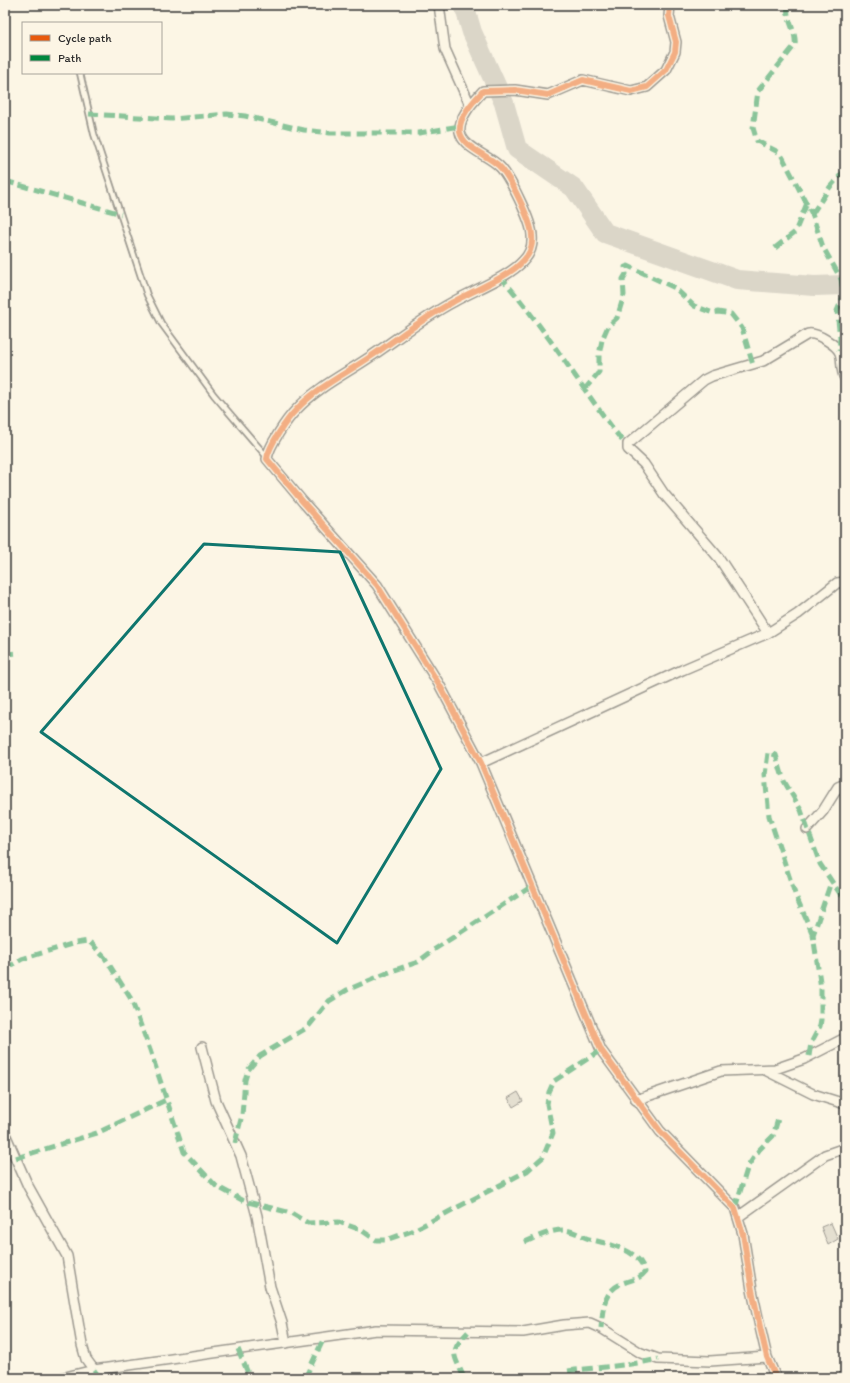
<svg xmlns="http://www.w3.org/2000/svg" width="850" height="1383" font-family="Itim,sans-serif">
	<rect width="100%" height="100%" fill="#fcf5e5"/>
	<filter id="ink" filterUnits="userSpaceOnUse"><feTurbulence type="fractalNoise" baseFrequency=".025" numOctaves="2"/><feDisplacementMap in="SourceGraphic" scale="8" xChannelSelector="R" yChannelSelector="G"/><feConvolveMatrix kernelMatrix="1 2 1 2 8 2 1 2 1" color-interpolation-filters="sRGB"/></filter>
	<g filter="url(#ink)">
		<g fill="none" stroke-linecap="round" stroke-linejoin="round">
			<path stroke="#b4b0a5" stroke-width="20" d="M464 5 472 32 504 103 517 149 574 188 605 233 737 280 814 286 845 285"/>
		</g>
		<path fill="#c8c3b7" stroke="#2b2b2b" d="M518 1092 523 1101 513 1107 508 1098Z
			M831 1223 838 1239 828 1245 821 1227Z"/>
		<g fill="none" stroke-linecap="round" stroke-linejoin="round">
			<g stroke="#2b2b2b" stroke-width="8">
				<path id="lane" d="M80 73 94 134 147 295 161 323 214 395 267 457"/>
			</g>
			<g stroke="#2b2b2b" stroke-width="12">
				<path id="street" d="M439 5 445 49 470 105
					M670 5 669 16 676 42 675 52 666 70 647 87 631 91 583 80 548 95 515 90 483 91C474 101 458 117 460 132 463 148 488 155 499 166 509 175 532 222 532 236 533 246 530 254 523 261 509 277 472 291 453 302 423 318 397 339 370 357 345 374 316 388 296 410 287 419 268 447 267 459L303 502 377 585 439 684 481 763 601 1050 660 1131 735 1208 743 1234 752 1290 760 1327 767 1357 776 1378
					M768 633 719 558 664 494 644 464 628 449V444L704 380 712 376 763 361 808 334C816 332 837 345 840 353 843 361 840 370 845 378
					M481 763 682 670 768 633 798 614 837 583 845 582
					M807 829 823 811 838 787 845 784
					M202 1047 216 1101 241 1156 257 1216 270 1287 282 1323 286 1343
					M765 1070 813 1094 845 1104
					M636 1100 721 1071 775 1069 804 1059 845 1038
					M5 1134 28 1186 67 1256 82 1345 86 1359 94 1370
					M738 1217 825 1155 845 1148
					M61 1378 94 1370 376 1330 523 1332 564 1325 590 1323 601 1328 641 1353 658 1359 710 1361 767 1357"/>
			</g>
			<use href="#lane" stroke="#fcf5e5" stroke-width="4.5"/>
			<use href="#street" stroke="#fcf5e5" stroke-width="9"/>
			<path stroke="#00873e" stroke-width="5" stroke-dasharray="10 5" stroke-linecap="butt" d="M788 5C785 19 797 31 795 45L758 91 753 128 757 141 780 153 783 158 812 214 823 247 841 279 844 295 837 311 840 338 839 351
				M89 114 172 119 227 114 245 116 304 130 330 133H419L460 126
				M5 181 121 214
				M812 214 830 187 845 170
				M775 248 795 232 807 203
				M500 276C546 329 581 388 624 443
				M584 390 599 372V355L602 340 608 326 617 318 624 295 623 279 626 274 625 267 628 266 675 288 694 306 713 313 718 312 731 314 742 328 753 365
				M5 654 20 653
				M813 935 795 894 769 816 765 775 768 753 776 755 784 781 801 810 820 864 845 901
				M5 967 12 965 22 959 75 943 88 941 92 944 105 958 131 999 150 1050 184 1152 216 1186 244 1201 291 1213 308 1223 339 1222 361 1230 376 1240H386L412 1231 527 1171 543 1157 553 1133 547 1104 549 1092 554 1081 601 1050
				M809 1056 811 1043 820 1026 821 1020V988L813 935 831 882
				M235 1143 242 1115 245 1080 248 1070 260 1056 308 1027 329 1001 347 990 392 971 418 962 435 949 532 886
				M16 1158 97 1133 166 1100
				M735 1208 748 1166 759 1150 773 1136 778 1119
				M525 1242C537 1237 550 1230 563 1230 573 1230 580 1236 589 1239 608 1244 640 1249 645 1272 640 1279 634 1279 626 1282 603 1289 603 1308 601 1328
				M238 1349 250 1378
				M94 1370 100 1378
				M568 1371C598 1367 629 1366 658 1359
				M305 1378 324 1338
				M464 1378C455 1355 447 1354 468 1332"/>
			<g stroke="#fcf5e5" stroke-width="8">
				<path id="cycleway" d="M670 5 669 16 676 42 675 52 666 70 647 87 631 91 583 80 548 95 515 90 483 91C474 101 458 117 460 132 463 148 488 155 499 166 509 175 532 222 532 236 533 246 530 254 523 261 509 277 472 291 453 302 423 318 397 339 370 357 345 374 316 388 296 410 287 419 268 447 267 459L303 502 377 585 439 684 481 763 601 1050 660 1131 735 1208 743 1234 752 1290 760 1327 767 1357 776 1378"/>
			</g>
			<use href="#cycleway" stroke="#e8590c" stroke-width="6"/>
		</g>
	</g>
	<path d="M0 0H850V1383H0ZM204 544 340 552 441 769 337 943 41 732Z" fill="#fcf5e5" fill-opacity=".55" fill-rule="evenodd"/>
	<path fill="none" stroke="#0f766e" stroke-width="3" stroke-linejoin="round" d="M204 544 340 552 441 769 337 943 41 732Z"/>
	<rect width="850" height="1383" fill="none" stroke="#fcf5e5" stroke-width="20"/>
	<rect x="10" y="10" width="830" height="1363" fill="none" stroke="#2b2b2b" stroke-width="1.5" filter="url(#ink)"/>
	<rect x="22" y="22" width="140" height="52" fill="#fcf5e5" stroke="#a8a49b"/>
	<rect x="30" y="35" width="20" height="6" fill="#e8590c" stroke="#a8a49b"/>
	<text x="58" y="42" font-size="12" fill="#2b2b2b">Cycle path</text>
	<rect x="30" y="55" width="20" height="6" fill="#00873e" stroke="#a8a49b"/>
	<text x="58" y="62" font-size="12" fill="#2b2b2b">Path</text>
</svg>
